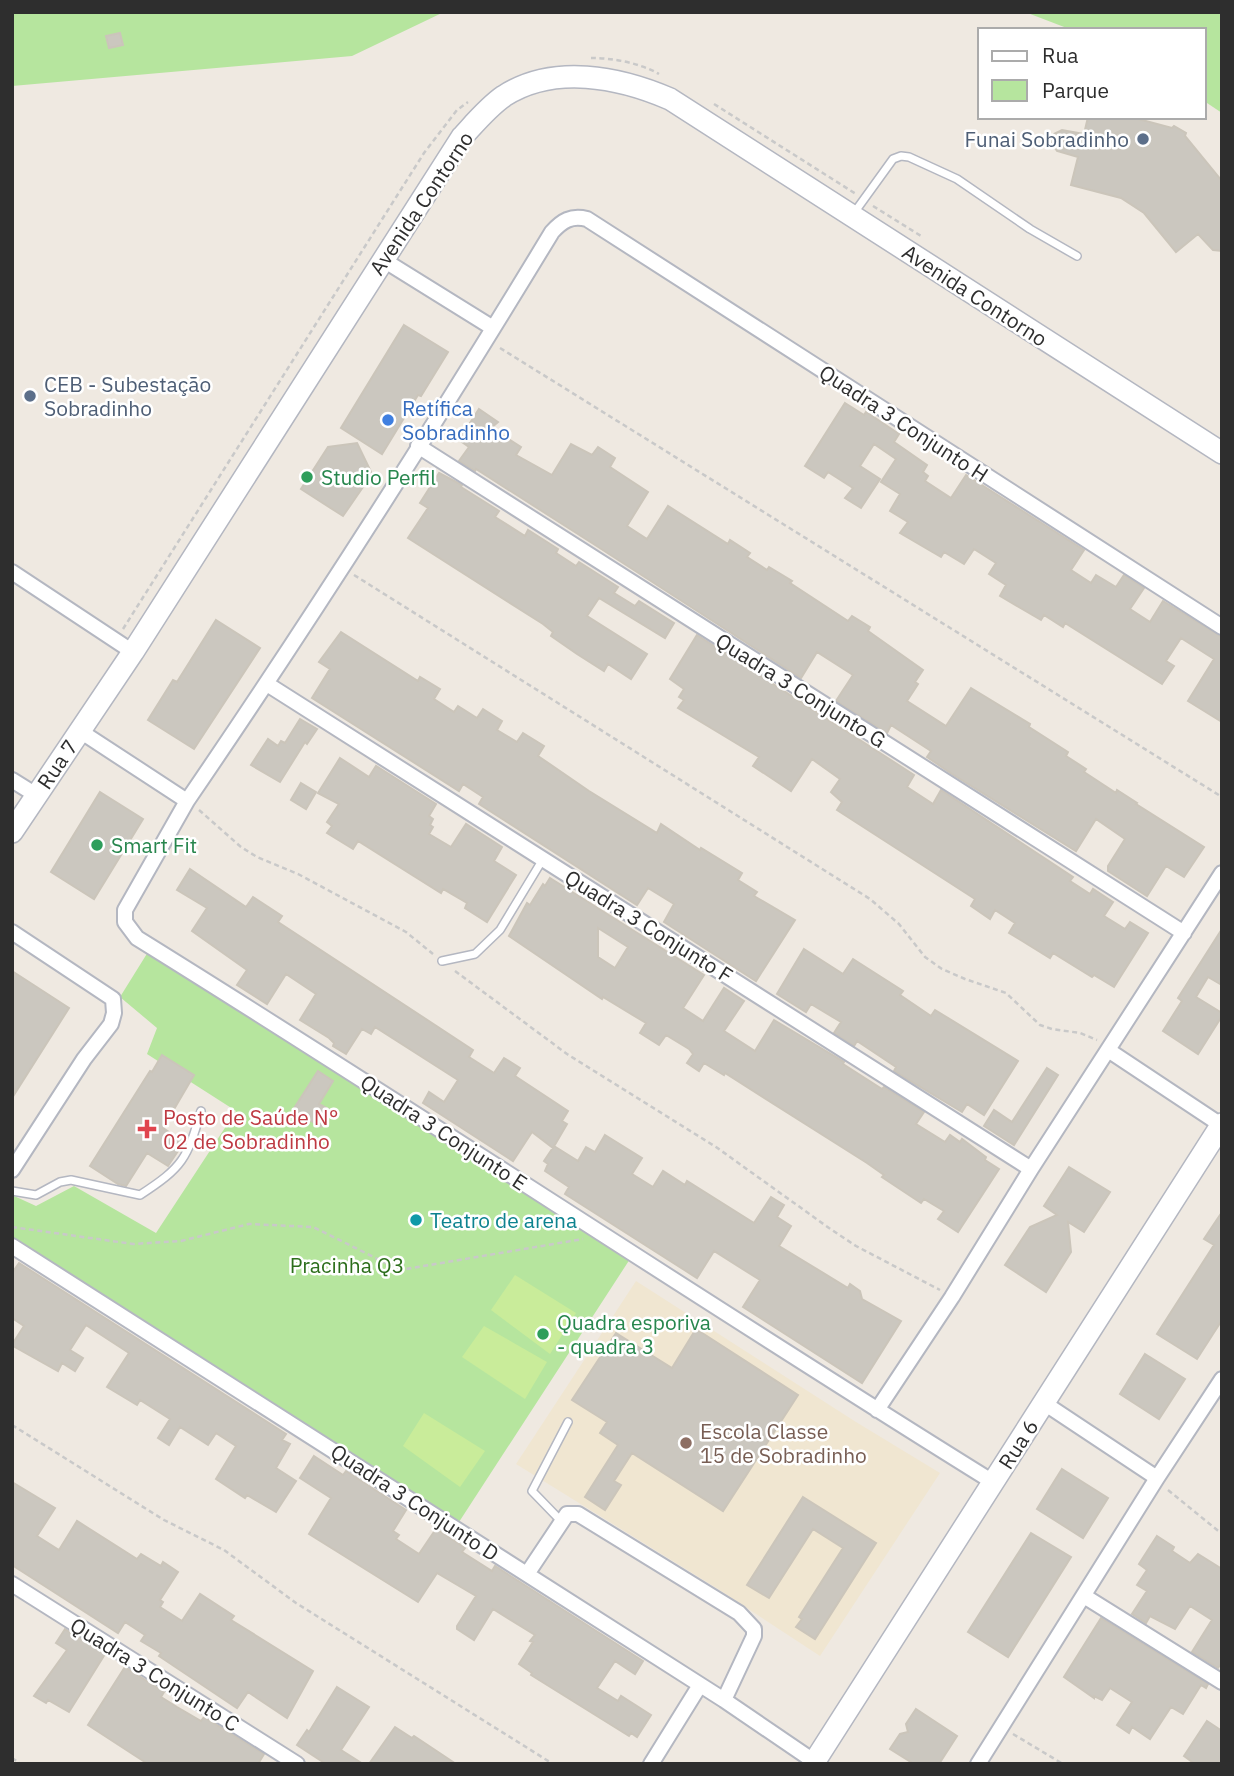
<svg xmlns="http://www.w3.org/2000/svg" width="1234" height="1776" font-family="'IBM Plex Sans',sans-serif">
	<rect width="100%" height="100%" fill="#efe9e1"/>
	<path fill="#f0e6d1" d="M636 1281 856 1422 940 1473 820 1656 718 1589 516 1464Z"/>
	<path fill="#b6e59e" d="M12 12H444L352 56 12 86Z
		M1025 12H1222V113L1204 101V30H1072Z
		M148 952 630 1259 459 1522 12 1239V1195L36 1206 74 1186 156 1233 236 1111 147 1054 157 1028 120 997Z"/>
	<path fill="#c9ec9a" d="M515 1275 576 1313 550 1354 491 1310Z
		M484 1326 547 1362 525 1399 462 1357Z
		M424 1413 485 1451 460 1487 403 1446Z"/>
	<path fill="#cbc7bf" stroke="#cbc5ba" stroke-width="2" fill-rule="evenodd" d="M120 33 123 45 109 48 106 36Z
		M1088 117H1131L1172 128 1174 126 1186 133 1185 136 1222 181V251L1213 250 1198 234 1176 252 1144 213 1121 198 1071 185 1078 157 1057 151 1052 143 1054 134 1062 130 1084 134Z
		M404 325 448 352 421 396 418 395 382 454 341 428Z
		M845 403 864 415 866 412 899 434 894 442 927 465 923 472 928 476 925 481 951 498 966 475 1084 550 1071 570 1091 583 1096 575 1116 587 1124 575 1144 588 1130 609 1150 622 1163 601 1222 637V722L1188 701 1214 659 1181 638 1166 661 1174 666 1162 684 1065 623 1063 627 1044 615 1041 620 1000 596 1006 585 989 574 996 563 974 549 964 564 944 552 941 557 900 533 908 522 890 511 900 494 881 482 896 459 874 444 860 466 880 479 861 508 845 498 853 488 828 472 824 478 805 466Z
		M479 409 498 422 491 428 521 447 516 455 552 475 571 444 592 455 598 447 615 458 610 467 648 492 627 526 647 539 668 506 728 544 730 540 750 553 747 557 767 570 769 567 792 581 790 583 848 621 852 616 870 627 868 631 923 670 915 682 918 684 907 701 946 726 971 688 1030 724 1029 727 1068 752 1066 756 1086 769 1084 772 1116 793 1117 790 1137 803 1136 804 1204 847 1184 877 1166 866 1147 896 1108 871V866L1125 839 1096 819 1076 851 952 774 927 757 931 751 891 725 887 733 836 701 853 675 817 652 801 678 592 543 476 469 475 471 459 461 469 447 459 440Z
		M357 443 372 474 343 516 301 489 328 447Z
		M439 473 462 485 461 487 499 511 495 517 525 536 528 530 558 549 556 553 576 566 579 562 618 587 614 593 635 606 639 601 674 623 665 638 599 598 587 616 647 654 631 679 608 664 604 671 577 654 551 636 553 632 543 624 408 538 428 508 420 503Z
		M216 620 260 648 194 749 148 720 173 680 177 682Z
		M341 632 418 681 420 677 440 689 434 699 454 712 458 706 477 718 483 709 502 721 497 730 517 742 523 733 544 746 538 756 589 791 657 833 661 824 700 850 701 848 742 873 738 880 757 892 754 896 795 920 756 981 664 922 674 904 648 888 637 905 479 804 483 797 463 784 459 791 312 698 330 669 319 662Z
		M697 635 914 775 907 787 933 804 941 790 1073 877 1070 881 1090 894 1093 889 1113 902 1104 916 1125 929 1130 922 1148 933 1114 987 1094 975 1092 977 1053 953 1050 958 1019 939 1009 933 1015 923 995 910 990 919 971 906 975 899 837 810 842 802 831 792 840 779 812 759 791 791 753 766 759 757 678 708 684 700 679 697 684 689 670 679Z
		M300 719 317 729 307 744 305 742 280 782 251 765 268 739 278 746 281 741 285 743Z
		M340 758 369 777 376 766 436 804 429 816 433 819 430 825 433 827 429 834 451 847 466 824 502 847 494 861 516 875 487 922 465 908 467 903 443 889 441 893 358 841 353 849 327 833 332 826 327 822 339 804 318 793Z
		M301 783 316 792 306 809 291 800Z
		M100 792 143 819 94 899 51 872Z
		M190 869 246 907 253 897 282 916 278 922 473 1050 469 1057 494 1073 504 1058 520 1068 515 1076 568 1111 562 1121 567 1124 553 1148 532 1132 513 1161 423 1103 429 1092 444 1102 458 1080 375 1027 371 1034 362 1029 346 1054 333 1046 334 1043 329 1038 300 1020 316 994 286 974 267 1004 237 985 247 970 192 931 207 908 177 890Z
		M550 878 704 975 683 1008 703 1021 724 988 744 1001 724 1031 755 1051 774 1020 844 1062 843 1064 882 1089 884 1087 924 1112 916 1124 945 1142 950 1135 960 1142 962 1139 986 1157 985 1160 999 1169 958 1232 938 1219 944 1211 924 1199 921 1203 882 1177 884 1175 867 1163 725 1073 724 1075 704 1063 699 1071 687 1063 693 1054 689 1049 666 1035 659 1045 640 1033 646 1023 603 997 602 999 509 936 527 903 530 905 543 884 545 886ZM598 928 628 947 615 968 598 957Z
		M1222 929V985L1208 977 1196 997 1222 1013V1016L1198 1054 1163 1031 1182 1001 1178 998Z
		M804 949 843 974 853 959 903 991 900 995 931 1016 935 1010 1018 1061 984 1115 967 1104 962 1112 894 1071 896 1067 857 1041 854 1046 834 1033 841 1022 811 1004 806 1012 777 994Z
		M12 971 69 1008 12 1098Z
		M162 1055 194 1075 163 1128 184 1142 168 1166 147 1153 126 1186 118 1184 90 1166 150 1071 152 1072Z
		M1047 1068 1058 1075 1014 1145 984 1126 994 1110 1012 1122Z
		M318 1071 333 1081 319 1104 332 1111 321 1127 293 1110Z
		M605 1135 642 1158 632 1174 653 1187 663 1171 685 1185 687 1181 754 1223 771 1197 784 1205 777 1217 791 1226 779 1246 848 1288 850 1284 860 1291 862 1299 901 1321 862 1383 743 1307 760 1280 714 1251 697 1278 565 1194 569 1187 545 1171 548 1164 544 1161 554 1146 578 1161 586 1147 595 1152Z
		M1069 1167 1110 1192 1084 1232 1068 1222 1071 1252 1046 1292 1005 1265 1030 1227 1057 1215 1044 1206Z
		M1222 1212V1320L1197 1359 1157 1334 1214 1245 1204 1239Z
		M19 1263 286 1434 282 1440 290 1444 276 1468 296 1481 276 1512 247 1495 245 1498 216 1479 236 1446 216 1433 208 1445 180 1427 169 1445 158 1438 170 1419 140 1400 137 1405 107 1387 129 1353 86 1325 70 1350 83 1358 75 1371 62 1363 58 1371 13 1346V1343L24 1326 12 1318V1273Z
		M696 1329 798 1395 723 1511 632 1453 614 1481 621 1485 605 1510 585 1497 618 1445 600 1433 607 1422 572 1400 616 1333 672 1368Z
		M1145 1354 1185 1379 1159 1419 1120 1394Z
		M314 1456 343 1475 346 1471 406 1510 393 1531 399 1535 396 1539 419 1554 436 1529 465 1548 462 1552 492 1571 495 1566 643 1661 635 1674 615 1661 597 1688 618 1701 621 1696 651 1715 637 1737 631 1733 629 1736 531 1675 532 1673 519 1664 533 1642 530 1641 535 1635 493 1609 474 1640 457 1629V1626L476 1596 437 1573 418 1602 309 1534 331 1498 300 1478Z
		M1062 1469 1108 1498 1083 1538 1037 1509Z
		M12 1482 55 1508 37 1536 59 1550 77 1521 137 1559 141 1554 161 1566 163 1562 178 1572 160 1600 163 1602 160 1607 182 1621 200 1594 234 1616 231 1620 313 1671 287 1718 248 1692 237 1708 159 1656 161 1653 141 1641 145 1635 125 1622 118 1633 12 1565Z
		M803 1497 876 1543 815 1639 796 1627 802 1619 799 1617 843 1548 813 1529 769 1598 747 1585Z
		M1031 1533 1071 1557 1008 1657 968 1632Z
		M1157 1536 1174 1547 1172 1551 1190 1563 1198 1554 1222 1569V1662L1218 1668 1192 1652 1212 1620 1190 1606 1175 1629 1150 1616 1146 1623 1132 1614 1147 1591 1137 1585 1147 1570 1139 1564Z
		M1101 1618 1208 1684 1206 1688 1201 1685 1183 1714 1171 1707 1150 1739 1132 1727 1129 1733 1117 1725 1132 1702 1110 1688 1102 1700 1094 1696V1698L1064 1677Z
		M65 1629 105 1654 69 1712 48 1700 46 1703 34 1696 67 1650 56 1643Z
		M125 1667 164 1692 161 1697 177 1707 201 1721 204 1717 264 1754 258 1764H148L88 1725Z
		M337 1687 369 1707 341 1750 363 1764H326L297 1745 307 1730 309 1732Z
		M916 1709 957 1736 939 1764H914L890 1749 900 1734 908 1732 906 1724Z
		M1207 1721 1222 1731V1764H1195L1184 1756Z
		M395 1727 412 1738 414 1736 456 1764H369Z"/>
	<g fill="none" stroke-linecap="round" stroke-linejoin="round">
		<g stroke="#b4b7c1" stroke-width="10">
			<path id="lane" d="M854 213 893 159 901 156 909 157 957 179 1030 229 1077 256
				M442 961 475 954 500 930 543 859
				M12 1191 36 1195 60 1182 71 1180 140 1195C183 1167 187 1159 201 1111
				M562 1522 532 1491 568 1422"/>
		</g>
		<g stroke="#b4b7c1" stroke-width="18">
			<path id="street" d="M382 259 493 328
				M418 446 1184 933
				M12 572 133 652
				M267 684 1031 1169
				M80 731 187 801 125 910V922L137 938C424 1116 706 1304 993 1482
				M12 780 36 795
				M187 801C314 615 435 425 552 232 562 221 571 215 587 219L1222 627
				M12 932 113 999 114 1013 111 1024 84 1059 12 1170
				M1108 1050 1221 1125
				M12 1246 724 1700 815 1762
				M1044 1403 1157 1478
				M877 1410 952 1297 1031 1169 1222 873
				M527 1574 567 1514H578L739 1613 754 1629V1636L724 1700
				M12 1584 297 1764
				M1084 1596 1222 1682
				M651 1764 700 1685
				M978 1764 1157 1478 1222 1379"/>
		</g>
		<g stroke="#b4b7c1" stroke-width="24">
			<path id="secondary" d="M12 832 133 652 462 137C475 123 488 107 504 96 554 64 619 77 670 99L1222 453
				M813 1764 1222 1124"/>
		</g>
		<path stroke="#c9c9c9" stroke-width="2.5" stroke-dasharray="5 3.5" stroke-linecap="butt" d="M591 58C613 58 640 63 659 74
			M714 104 856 194
			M873 206 921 236
			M500 348 1222 797
			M354 575 870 899 899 924 925 957 942 969 965 979 1006 993 1040 1025 1052 1029 1080 1033 1097 1040
			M123 629 424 153 457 110 468 102
			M199 810 241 847 257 857 298 874 406 932 433 954
			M455 971 567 1054 716 1147 829 1228 856 1246 940 1290
			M12 1227 133 1244 181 1241 249 1224 313 1227 400 1270 583 1239
			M12 1425 164 1520 224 1550 296 1603 553 1764
			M1168 1490 1222 1534
			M1013 1734 1063 1764
			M12 1758 21 1764"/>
		<use href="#lane" stroke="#fff" stroke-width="7"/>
		<use href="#street" stroke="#fff" stroke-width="14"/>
		<use href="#secondary" stroke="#fff" stroke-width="21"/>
	</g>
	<g fill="#5c6f8a" stroke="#fff" stroke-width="2.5">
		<circle cx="1143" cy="139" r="7"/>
		<circle cx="30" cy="396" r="7"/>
	</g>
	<circle fill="#3f7fe0" stroke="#fff" stroke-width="2.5" cx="388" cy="420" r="7"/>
	<g fill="#2e9e5b" stroke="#fff" stroke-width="2.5">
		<circle cx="307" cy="477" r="7"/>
		<circle cx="97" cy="845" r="7"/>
		<circle cx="543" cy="1334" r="7"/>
	</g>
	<path fill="#e0444e" stroke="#fff" stroke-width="2.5" d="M143.5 1118.5h7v7h7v7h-7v7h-7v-7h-7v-7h7z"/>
	<circle fill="#0f9aa8" stroke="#fff" stroke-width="2.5" cx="416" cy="1220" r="7"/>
	<circle fill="#8d6e63" stroke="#fff" stroke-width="2.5" cx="686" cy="1443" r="7"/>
	<g text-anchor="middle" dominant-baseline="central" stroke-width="5" stroke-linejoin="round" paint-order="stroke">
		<g font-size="21" fill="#4e5e75" stroke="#fff" text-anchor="end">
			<text x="1129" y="139">Funai Sobradinho</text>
			<text x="44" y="384" text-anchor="start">CEB - Subestação<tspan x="44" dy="24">Sobradinho</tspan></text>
		</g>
		<g font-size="21" fill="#2e2e2e" stroke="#fff">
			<text transform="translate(421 203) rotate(-56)">Avenida Contorno</text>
			<text transform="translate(975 295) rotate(33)">Avenida Contorno</text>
			<text transform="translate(904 423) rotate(33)">Quadra 3 Conjunto H</text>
			<text transform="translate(801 690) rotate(32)">Quadra 3 Conjunto G</text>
			<text transform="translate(57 764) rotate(-56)">Rua 7</text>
			<text transform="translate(649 926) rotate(32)">Quadra 3 Conjunto F</text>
			<text transform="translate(444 1132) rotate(33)">Quadra 3 Conjunto E</text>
			<text transform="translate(1018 1444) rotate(-57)">Rua 6</text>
			<text transform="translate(415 1502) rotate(33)">Quadra 3 Conjunto D</text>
			<text transform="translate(155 1674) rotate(32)">Quadra 3 Conjunto C</text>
		</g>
		<g font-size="21" fill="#366cbe" stroke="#fff" text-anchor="start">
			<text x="402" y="408">Retífica<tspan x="402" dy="24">Sobradinho</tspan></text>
		</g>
		<g font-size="21" fill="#27864d" stroke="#fff" text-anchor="start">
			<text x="321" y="477">Studio Perfil</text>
			<text x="111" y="845">Smart Fit</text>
			<text x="557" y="1322">Quadra esporiva<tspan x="557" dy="24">- quadra 3</tspan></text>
		</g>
		<g font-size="21" fill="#be3a42" stroke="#fff" text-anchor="start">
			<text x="163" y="1117">Posto de Saúde N°<tspan x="163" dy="24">02 de Sobradinho</tspan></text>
		</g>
		<g font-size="21" fill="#0d838f" stroke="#fff" text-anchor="start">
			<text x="430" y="1220">Teatro de arena</text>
		</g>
		<g font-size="21" fill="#2c6e1b" stroke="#fff">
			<text x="347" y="1265">Pracinha Q3</text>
		</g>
		<g font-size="21" fill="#785e54" stroke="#fff" text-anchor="start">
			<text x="700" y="1431">Escola Classe<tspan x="700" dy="24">15 de Sobradinho</tspan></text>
		</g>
	</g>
	<rect width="1234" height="1776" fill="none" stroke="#2e2e2e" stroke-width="28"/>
	<rect x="978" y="28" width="228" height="91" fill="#ffffff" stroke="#ababab" stroke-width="2"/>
	<rect x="992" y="51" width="35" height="10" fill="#ffffff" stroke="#ababab" stroke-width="2"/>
	<text x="1042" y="63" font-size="21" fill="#2e2e2e">Rua</text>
	<rect x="992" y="80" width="35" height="21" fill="#b6e59e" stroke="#ababab" stroke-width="2"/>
	<text x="1042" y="98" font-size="21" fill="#2e2e2e">Parque</text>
</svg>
